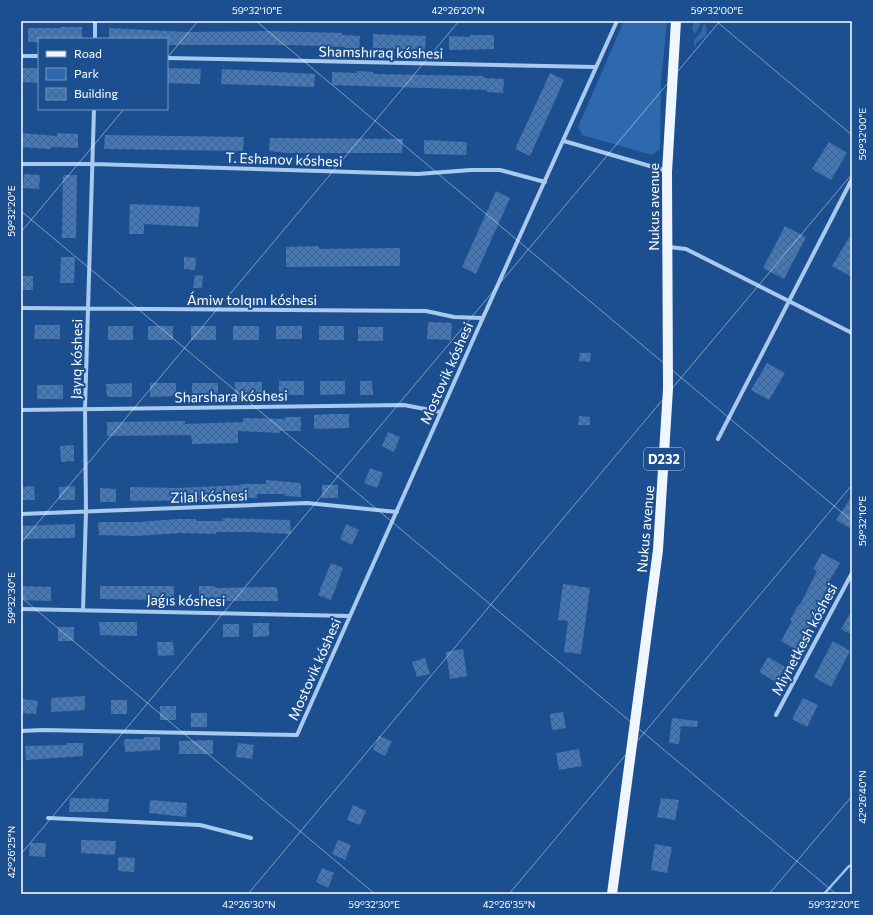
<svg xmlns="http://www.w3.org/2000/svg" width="873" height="915" font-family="Commissioner,sans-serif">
	<defs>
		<pattern id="building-cross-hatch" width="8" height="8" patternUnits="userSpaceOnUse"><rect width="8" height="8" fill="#4478b7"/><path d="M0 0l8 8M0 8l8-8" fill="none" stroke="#486282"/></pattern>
	</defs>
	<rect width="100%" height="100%" fill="#1b4f8f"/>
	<path fill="#2e69ad" d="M624 21H667L661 81 660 149 652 155 582 135 578 127Z
		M695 21H700C700 27 698 30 694 34L692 27Z
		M704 23 707 29 706 36 697 42 694 48V40L701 32Z"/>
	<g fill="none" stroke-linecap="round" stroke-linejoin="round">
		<path stroke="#9cc4f0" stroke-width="2.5" d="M824 894 849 866H852"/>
	</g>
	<path fill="url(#building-cross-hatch)" d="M60 27H82V39H39V42H28V28H60Z
		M109 28 187 32 267 31 342 33V35L360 36 359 50 343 49 344 47 292 45H167V39H109Z
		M373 34 426 36 425 50 373 48Z
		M470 35H494V49L449 50V36L470 37Z
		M21 68H39V83L21 82Z
		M167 68 201 69 200 84 167 83Z
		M222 69 315 74 314 87 221 84Z
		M357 71 373 72V74L484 76V78L504 79 503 93 487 92V90L332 85V72L357 73Z
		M550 73 564 80 530 156 515 149Z
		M21 133 57 136V133L78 134V148L51 147V149L21 147Z
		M105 135 244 137 243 151 104 149Z
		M270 138 403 139 402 153H288L269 151Z
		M424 140 467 142 466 155 424 154Z
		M829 142 847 153 831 180 812 169Z
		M24 174 40 175 39 189 23 188Z
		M63 175H77L76 238H62Z
		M496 191 510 198 476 274 462 267Z
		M130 204 200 207 198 227 144 224V234H129Z
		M785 226 806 237 784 279 763 268Z
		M852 233V277L832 266Z
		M319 246V249L400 248V266L286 267V247Z
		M61 257H75L74 283H60Z
		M184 257 196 258 195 270 184 269Z
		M195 275 203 276 202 288H193Z
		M21 276H33V290H21Z
		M428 322 452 323 451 340 427 339Z
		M35 325H60V339H34Z
		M108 326H133V340H108Z
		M148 326H173V340H148Z
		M191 326H216V340H191Z
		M233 326H259V340H233Z
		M276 326H302V339H276Z
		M319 326H344V340H319Z
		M358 327H383V341H358Z
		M580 353H591L590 362 579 361Z
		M767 363 785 373 769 400 751 390Z
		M279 381H304V395H279Z
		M320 381H345V394L320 395Z
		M360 381H372L373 395H360Z
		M235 382H262V396H249V399L235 400Z
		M132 383V397H107L106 384Z
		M150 383H176V396L150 397Z
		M192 383H218V396H192Z
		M37 385H63V399H37Z
		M333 414H349V428L314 429V415Z
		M579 416 590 417V425H578Z
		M285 417H301V431H280V433L238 431V443L192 444 191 435 107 436V422L185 421V424L243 422V418L285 419Z
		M388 432 400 437 394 452 382 446Z
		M74 445V461L61 462 60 446Z
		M370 468 383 473 377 488 364 483Z
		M266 480 301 483V497L285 496V494H257V498L233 497V499H213V500L130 501V487L177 488 241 485V484H266Z
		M322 485H338V498H322Z
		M34 486 35 500H21V487Z
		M75 486V500H59V487Z
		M100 488 116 489V502H100Z
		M852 496V529L836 520Z
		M222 518 290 520 291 534 249 532H216V534L180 533 136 536 99 535 98 522H139L177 519H196V521H223Z
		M75 524V538L21 539V526Z
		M346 524 359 530 352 545 340 539Z
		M822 553 840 563 828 583H830L815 613 816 614 805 634 807 635 798 651 781 641 792 621 790 620 799 604 800 605 817 571 813 569Z
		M331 563 343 568 331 600 318 595Z
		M563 584 590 588 581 654 564 652 568 621 558 620Z
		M21 586 51 587V601L21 600Z
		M100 586H174V600L100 599Z
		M199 586H215V588L277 587 278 601H219V599H199Z
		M852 610V635L841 629Z
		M99 622H137V636L100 635Z
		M253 623H269V636L253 637Z
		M223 624H239V637H223Z
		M58 627H74V641H58Z
		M833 641 850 651 831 687 814 677Z
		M157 642H173L174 655 158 656Z
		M463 649 467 676 450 679 446 652Z
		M768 657 785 667 776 682 759 672Z
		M425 658 430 674 417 677 412 662Z
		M85 696V710L51 712V698Z
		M803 698 818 705 807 727 792 719Z
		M22 699 38 701 36 714 21 713Z
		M111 700H127V714H111Z
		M160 706H176V720H160Z
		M563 712 566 728 552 730 550 714Z
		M191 713H207V727H191Z
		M672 718 698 721 697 727 681 726 679 744 669 743Z
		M379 736 392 741 385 756 373 750Z
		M144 737H160V750L125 752 124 739H144Z
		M213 740V754H179V741Z
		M67 743H83V756L26 760 25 746 67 745Z
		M238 743 254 745 252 759 236 757Z
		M579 749 582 766 559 770 556 753Z
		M70 798 109 799 108 812H69Z
		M661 798 679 800 675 820 657 817Z
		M150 800 187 803 186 817 149 813Z
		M353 805 366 811 360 825 347 820Z
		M81 840 116 841 115 855 81 853Z
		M338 840 351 845 345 860 332 854Z
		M30 843H46L45 857 29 856Z
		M655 844 672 847 667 873 651 870Z
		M118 857 135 858 134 872 118 871Z
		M322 868 334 873 328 888 316 882Z"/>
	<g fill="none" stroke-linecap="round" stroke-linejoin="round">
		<path stroke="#a9c9ee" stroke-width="4" d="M95 21V39
			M21 56H39
			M167 58 595 67
			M564 141 667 171
			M21 164H93L418 174 471 170H500L545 182
			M669 247 686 249 852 333
			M21 308 426 311 454 317 482 318
			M21 410 404 405 441 412
			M718 439 852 179
			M21 514 307 503 397 512
			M21 609 350 616
			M83 610 86 512 85 409 94 109
			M776 715 852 573
			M21 731 43 730 297 735 481 322 617 21
			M48 818 200 825 251 838"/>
		<path stroke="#f0f6ff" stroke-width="10" d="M612 894 658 550 668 389 667 172 676 21"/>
	</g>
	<path fill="none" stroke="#fff" stroke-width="1" stroke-opacity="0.45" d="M256 21 852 521M716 21 852 135M167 58 198 21M21 211 836 894M21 232 124 109M21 543 459 21M21 597 375 894M21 854 720 21M248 894 852 174M509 894 852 485M769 894 852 796"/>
	<g text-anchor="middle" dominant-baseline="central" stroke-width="4" stroke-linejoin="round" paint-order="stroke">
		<rect fill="#1b4f8f" stroke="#bbcadd" stroke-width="1" x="644" y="448" width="40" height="22" rx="3"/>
		<g font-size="13" font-weight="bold" fill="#fff">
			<text x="664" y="459">D232</text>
		</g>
		<g font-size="14" fill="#fff" stroke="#1b4f8f">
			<text transform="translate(381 52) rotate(1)">Shamshıraq kóshesi</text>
			<text transform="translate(284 159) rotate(2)">T. Eshanov kóshesi</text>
			<text transform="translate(653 207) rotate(-90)">Nukus avenue</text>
			<text x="252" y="299">Ámiw tolqını kóshesi</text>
			<text transform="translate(76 359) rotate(-89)">Jayıq kóshesi</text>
			<text transform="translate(446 373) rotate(-66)">Mostovik kóshesi</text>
			<text transform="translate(231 396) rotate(-1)">Sharshara kóshesi</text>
			<text transform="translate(209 496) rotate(-2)">Zilal kóshesi</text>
			<text transform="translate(645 529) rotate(-85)">Nukus avenue</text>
			<text transform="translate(186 600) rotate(1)">Jaǵıs kóshesi</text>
			<text transform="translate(804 639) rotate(-62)">Miynetkesh kóshesi</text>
			<text transform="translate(314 669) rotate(-66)">Mostovik kóshesi</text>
		</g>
	</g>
	<rect width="873" height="915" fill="none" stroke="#1b4f8f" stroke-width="44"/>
	<rect x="38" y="38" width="130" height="72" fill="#1b4f8f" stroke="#7695bc"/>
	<rect x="46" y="51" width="20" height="6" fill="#f0f6ff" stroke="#7695bc"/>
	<text x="74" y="58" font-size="12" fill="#ffffff">Road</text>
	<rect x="46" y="68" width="20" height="12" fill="#2e69ad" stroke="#7695bc"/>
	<text x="74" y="78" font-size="12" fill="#ffffff">Park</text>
	<rect x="46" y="88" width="20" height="12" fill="url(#building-cross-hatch)" stroke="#7695bc"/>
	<text x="74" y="98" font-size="12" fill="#ffffff">Building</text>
	<rect x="22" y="22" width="829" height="871" fill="none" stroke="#fff" stroke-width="1.5"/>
	<g font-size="10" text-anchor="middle" fill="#fff">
		<text x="257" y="14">59°32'10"E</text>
		<text x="458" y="14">42°26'20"N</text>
		<text x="717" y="14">59°32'00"E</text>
		<text transform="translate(862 134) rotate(-90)" y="4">59°32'00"E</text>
		<text transform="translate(11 211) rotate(-90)" y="4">59°32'20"E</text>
		<text transform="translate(862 521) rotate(-90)" y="4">59°32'10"E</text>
		<text transform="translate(11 598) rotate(-90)" y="4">59°32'30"E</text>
		<text transform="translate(862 797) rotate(-90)" y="4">42°26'40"N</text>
		<text transform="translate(11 852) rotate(-90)" y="4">42°26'25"N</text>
		<text x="249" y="908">42°26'30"N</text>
		<text x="374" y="908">59°32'30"E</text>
		<text x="509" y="908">42°26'35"N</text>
		<text x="834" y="908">59°32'20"E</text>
	</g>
</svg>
